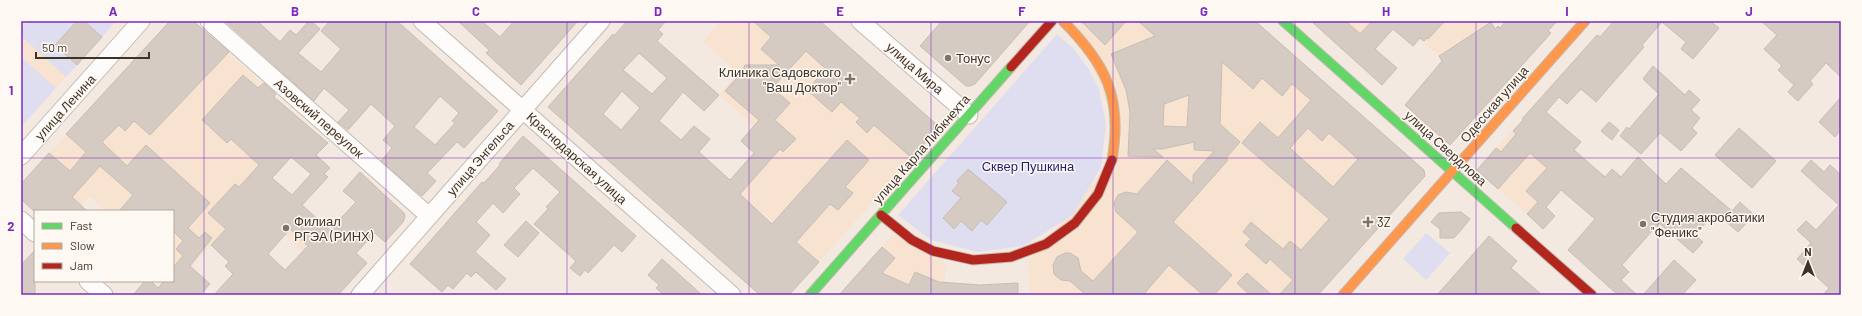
<svg xmlns="http://www.w3.org/2000/svg" width="1862" height="316" font-family="Barlow,sans-serif">
	<rect width="100%" height="100%" fill="#f3e9e0"/>
	<path fill="#f8e3d1" d="M21 21H116L21 127Z
		M170 21H193L275 95 259 114 298 149 272 178 367 263 344 289 285 235 234 220 180 279 173 272V211H106L90 196 76 211 35 212 21 199V184Z
		M721 21H820L936 124V131L819 262 728 182 768 138 719 95 738 73 703 41Z
		M1083 21H1255L1424 170 1425 176 1318 295H1030L1028 262 1123 145 1077 27Z
		M1311 21H1490L1438 55 1399 22 1360 65Z
		M1518 124 1568 168 1527 214 1477 170Z
		M893 234 946 264 944 295H848L843 291Z"/>
	<path fill="#dfdef0" d="M28 21H77L55 45 77 65 66 77 21 36V29Z
		M84 21H116L102 37Z
		M1057 34 1073 48 1088 68 1099 89 1106 125 1101 167 1073 215 1023 246 978 252 931 240 898 215Z
		M21 57 56 88 21 127Z
		M1426 233 1450 253 1426 280 1403 259Z"/>
	<path fill="#d5cbc2" stroke="#c7bdb5" fill-rule="evenodd" d="M77 21H84L102 37 77 65 55 45Z
		M170 21H193L229 52 150 135 134 121 125 131 119 125 102 142 127 166 146 145 210 203 188 228 199 238 205 232 212 238 190 266 210 284 200 295H133L145 281H151L158 288 164 281H173V267L183 256 176 249 183 241 173 231V211H119L133 195 100 166 72 197 87 211H34L21 199V184L49 153 70 171 86 152 66 134Z
		M225 21H257L280 42 290 30 296 35 309 21H311L320 29 298 53 321 72 341 49 321 31 330 21H397L498 111 464 148 457 142 427 173 436 181 422 196 381 161 392 148 383 140 395 126 371 104 348 130 338 122 349 110 324 88 314 101ZM440 96 459 113 452 121 455 123 435 145 414 127Z
		M458 21H482L500 37 514 21H578L521 85 486 53 489 50Z
		M627 21H666L658 30 663 34 657 41 719 95 704 111 683 92 659 121 681 140 694 126 710 139 699 152 730 180 754 153 741 141 759 120 725 91 742 72 745 65H779L761 49 771 37 753 21H820L936 124V131L912 158 874 125 867 133 856 122 860 118 841 102 832 112 807 90 826 69 806 51 772 88 790 103 775 120 796 139 783 152 780 149 740 194 772 224 847 140 869 160 845 187 853 193 838 210 830 204 796 242 819 262 789 295H760L548 107 613 34 614 36ZM639 53 667 78 652 94 623 70ZM622 91 640 108 621 130 603 114Z
		M942 21H1030L975 84 970 86H966L920 46Z
		M1081 21H1126L1105 45Z
		M1138 21H1255L1424 170 1425 176 1318 295H1279L1293 280 1270 259 1266 264 1245 245 1251 239 1243 232 1251 222 1283 249 1290 241 1301 250 1329 219 1242 143 1260 122 1278 138 1311 100 1292 84 1282 96 1262 78 1253 89 1222 62 1220 124 1240 142 1226 158 1228 160 1173 222 1232 275 1214 295H1203L1169 265 1143 295H1086L1070 281 1061 280 1054 274 1053 265 1057 257 1065 253H1070L1078 258 1081 271 1093 281 1138 232 1116 212 1114 203 1118 195 1126 192 1137 194 1167 160 1193 184V175L1214 151 1194 150V142L1162 149H1153L1163 157 1128 156 1130 112 1126 90 1111 54 1155 36ZM1189 95 1187 127 1163 126 1164 104ZM1308 128 1322 141 1329 133 1358 159 1333 187 1290 148Z
		M1311 21H1346L1360 34 1372 21H1445L1428 39 1427 38 1424 41 1420 38 1413 46 1393 29 1375 49 1397 68 1382 85Z
		M1506 21H1557L1548 31 1551 33 1450 145 1405 105 1442 61 1439 56 1491 22 1495 29 1498 26 1500 28Z
		M1614 21H1710L1719 28 1693 59 1681 49 1686 42 1662 22 1642 45 1644 47 1596 102 1581 89 1567 104 1559 97 1546 112 1581 142 1574 150 1605 177 1612 169 1621 177 1638 157 1666 184 1681 168 1732 211 1740 202 1754 215 1738 232 1715 212 1695 235 1703 242 1693 253 1659 223 1622 265 1629 272 1621 280 1637 295H1618L1568 250 1595 219 1561 190 1546 207 1555 216 1543 229 1527 214 1538 202 1526 191 1547 168 1530 153 1498 189 1477 170 1496 148 1501 152 1516 134 1513 131 1523 120 1522 119 1597 35 1600 37Z
		M1761 21H1841V77L1826 63 1810 81 1813 84 1798 101 1788 92 1794 85 1778 70 1782 66 1764 49 1777 35Z
		M1653 66 1685 95 1689 90 1700 100 1691 110 1700 118 1692 128 1697 133 1681 151 1660 133 1641 154 1620 136 1627 127 1629 129 1659 94 1643 79Z
		M243 75 258 88 264 83 276 94 274 97 328 143 316 155 330 168 324 174 328 177 302 205 330 230 356 202 343 191 360 172 404 213 405 217 403 222 385 242 375 233 356 253 367 263 338 295H214L233 274 225 266 229 262 211 245 226 229 208 213 235 184 239 187 259 165 231 139 227 143 202 120ZM291 157 311 174 292 195 272 178ZM290 229 308 246 285 270 268 254Z
		M1841 97V130L1835 137 1819 122Z
		M1609 122 1619 130 1612 140 1601 131Z
		M1739 128 1776 161 1752 188 1715 155Z
		M523 136 636 236 622 252 614 245 588 273 585 270 580 276 570 268 576 261 534 224 548 209 546 207 560 192 533 168 514 188 520 194 503 213 493 203 476 222 490 235 475 252 506 279 496 290 476 272 471 277 467 273 453 289 448 285 442 292 410 264 482 182 484 183 500 165 499 164Z
		M1811 160 1824 172 1830 165 1841 175V295H1823L1829 288 1797 259 1811 243 1797 230 1806 221 1816 230 1839 205 1801 171Z
		M968 169 1007 202 987 225 981 220 972 231 961 221 954 229 943 218 961 198 952 191 959 183 957 181Z
		M1461 212 1470 219 1462 229 1454 238H1440V229L1431 222 1439 213Z
		M526 221 539 233 518 257 504 245Z
		M1489 236 1517 261 1511 268 1542 295H1437Z
		M882 247 895 258 882 273 909 285 915 272 939 282 980 285 1018 283V295H839Z
		M35 250V295H21V265Z
		M662 259 702 295H664L656 288 659 285 648 275Z
		M1674 260 1696 280 1682 295H1643Z
		M1247 273 1272 295H1250L1237 283Z"/>
	<g fill="none" stroke-linecap="round" stroke-linejoin="round">
		<g stroke="#c4bab1" stroke-width="19">
			<path id="street" d="M209 21 429 216
				M422 21 732 295
				M860 21 969 115
				M21 156 141 21
				M21 220 35 233
				M88 281 104 295
				M360 295 601 21"/>
		</g>
		<g stroke="#c4bab1" stroke-width="11">
			<path id="fast" d="M1283 21 1516 228
				M810 295 1011 67"/>
		</g>
		<g stroke="#c4bab1" stroke-width="11">
			<path id="slow" d="M1063 21C1106 64 1123 98 1112 160
				M1343 295 1585 21"/>
		</g>
		<g stroke="#c4bab1" stroke-width="11">
			<path id="jam" d="M1011 67 1052 21
				M881 215 912 240 933 251 973 260 1011 257 1046 244 1075 223 1098 194 1112 160
				M1516 228 1592 295"/>
		</g>
		<use href="#street" stroke="#fdfcfa" stroke-width="17"/>
		<use href="#fast" stroke="#63d668" stroke-width="9"/>
		<use href="#slow" stroke="#ff974d" stroke-width="9"/>
		<use href="#jam" stroke="#b3261e" stroke-width="9"/>
	</g>
	<path fill="none" stroke="#7b2cbf" stroke-width="1" stroke-opacity="0.55" d="M204 21V295M386 21V295M567 21V295M749 21V295M931 21V295M1113 21V295M1295 21V295M1476 21V295M1658 21V295M21 158H1841"/>
	<g fill="#7e7368" stroke="#fef8f2" stroke-width="1.5">
		<circle cx="948" cy="58" r="4"/>
		<path d="M848 73h4v4h4v4h-4v4h-4v-4h-4v-4h4z"/>
		<path d="M1366 216h4v4h4v4h-4v4h-4v-4h-4v-4h4z"/>
		<circle cx="1643" cy="224" r="4"/>
		<circle cx="286" cy="228" r="4"/>
	</g>
	<g text-anchor="middle" dominant-baseline="central" stroke-width="3" stroke-linejoin="round" paint-order="stroke">
		<g font-size="13" fill="#3f3328" stroke="#fef8f2" text-anchor="start">
			<text x="956" y="58">Тонус</text>
			<text x="841" y="72" text-anchor="end">Клиника Садовского<tspan x="841" dy="15">"Ваш Доктор"</tspan></text>
			<text x="1651" y="217">Студия акробатики<tspan x="1651" dy="15">"Феникс"</tspan></text>
			<text x="294" y="221">Филиал<tspan x="294" dy="15">РГЭА (РИНХ)</tspan></text>
			<text x="1377" y="222">3Z</text>
		</g>
		<g font-size="13" fill="#3f3328" stroke="#fef8f2">
			<text transform="translate(915 68) rotate(41)">улица Мира</text>
			<text transform="translate(1494 104) rotate(-49)">Одесская улица</text>
			<text transform="translate(65 107) rotate(-48)">улица Ленина</text>
			<text transform="translate(319 118) rotate(41)">Азовский переулок</text>
			<text transform="translate(1446 148) rotate(42)">улица Свердлова</text>
			<text transform="translate(921 149) rotate(-49)">улица Карла Либкнехта</text>
			<text transform="translate(480 158) rotate(-49)">улица Энгельса</text>
			<text transform="translate(577 158) rotate(42)">Краснодарская улица</text>
		</g>
		<g font-size="13" fill="#251d7a" stroke="#fef8f2">
			<text x="1028" y="166">Сквер Пушкина</text>
		</g>
	</g>
	<rect width="1862" height="316" fill="none" stroke="#fef8f2" stroke-width="44"/>
	<rect x="34" y="210" width="140" height="72" fill="#fef8f2" stroke="#b2a9a1"/>
	<rect x="42" y="223" width="20" height="6" fill="#63d668" stroke="#b2a9a1"/>
	<text x="70" y="230" font-size="12" fill="#3f3328">Fast</text>
	<rect x="42" y="243" width="20" height="6" fill="#ff974d" stroke="#b2a9a1"/>
	<text x="70" y="250" font-size="12" fill="#3f3328">Slow</text>
	<rect x="42" y="263" width="20" height="6" fill="#b3261e" stroke="#b2a9a1"/>
	<text x="70" y="270" font-size="12" fill="#3f3328">Jam</text>
	<g transform="translate(1808 262)" stroke="#fef8f2" stroke-width="3" paint-order="stroke">
	<path d="M0-3L7 15L0 10L-7 15Z" fill="#3f3328"/>
	<text y="-6" font-size="11" font-weight="bold" text-anchor="middle" fill="#3f3328">N</text>
	</g>
	<path d="M36 52v6h113v-6" fill="none" stroke="#3f3328" stroke-width="2"/>
	<text x="42" y="52" font-size="12" fill="#3f3328" stroke="#fef8f2" stroke-width="3" paint-order="stroke">50 m</text>
	<rect x="22" y="22" width="1818" height="272" fill="none" stroke="#7b2cbf" stroke-width="1.5"/>
	<g font-size="13" text-anchor="middle" font-weight="bold" fill="#7b2cbf">
		<text x="113" y="16">A</text>
		<text x="295" y="16">B</text>
		<text x="476" y="16">C</text>
		<text x="658" y="16">D</text>
		<text x="840" y="16">E</text>
		<text x="1022" y="16">F</text>
		<text x="1204" y="16">G</text>
		<text x="1386" y="16">H</text>
		<text x="1567" y="16">I</text>
		<text x="1749" y="16">J</text>
		<text x="11" y="95">1</text>
		<text x="11" y="231">2</text>
	</g>
</svg>
